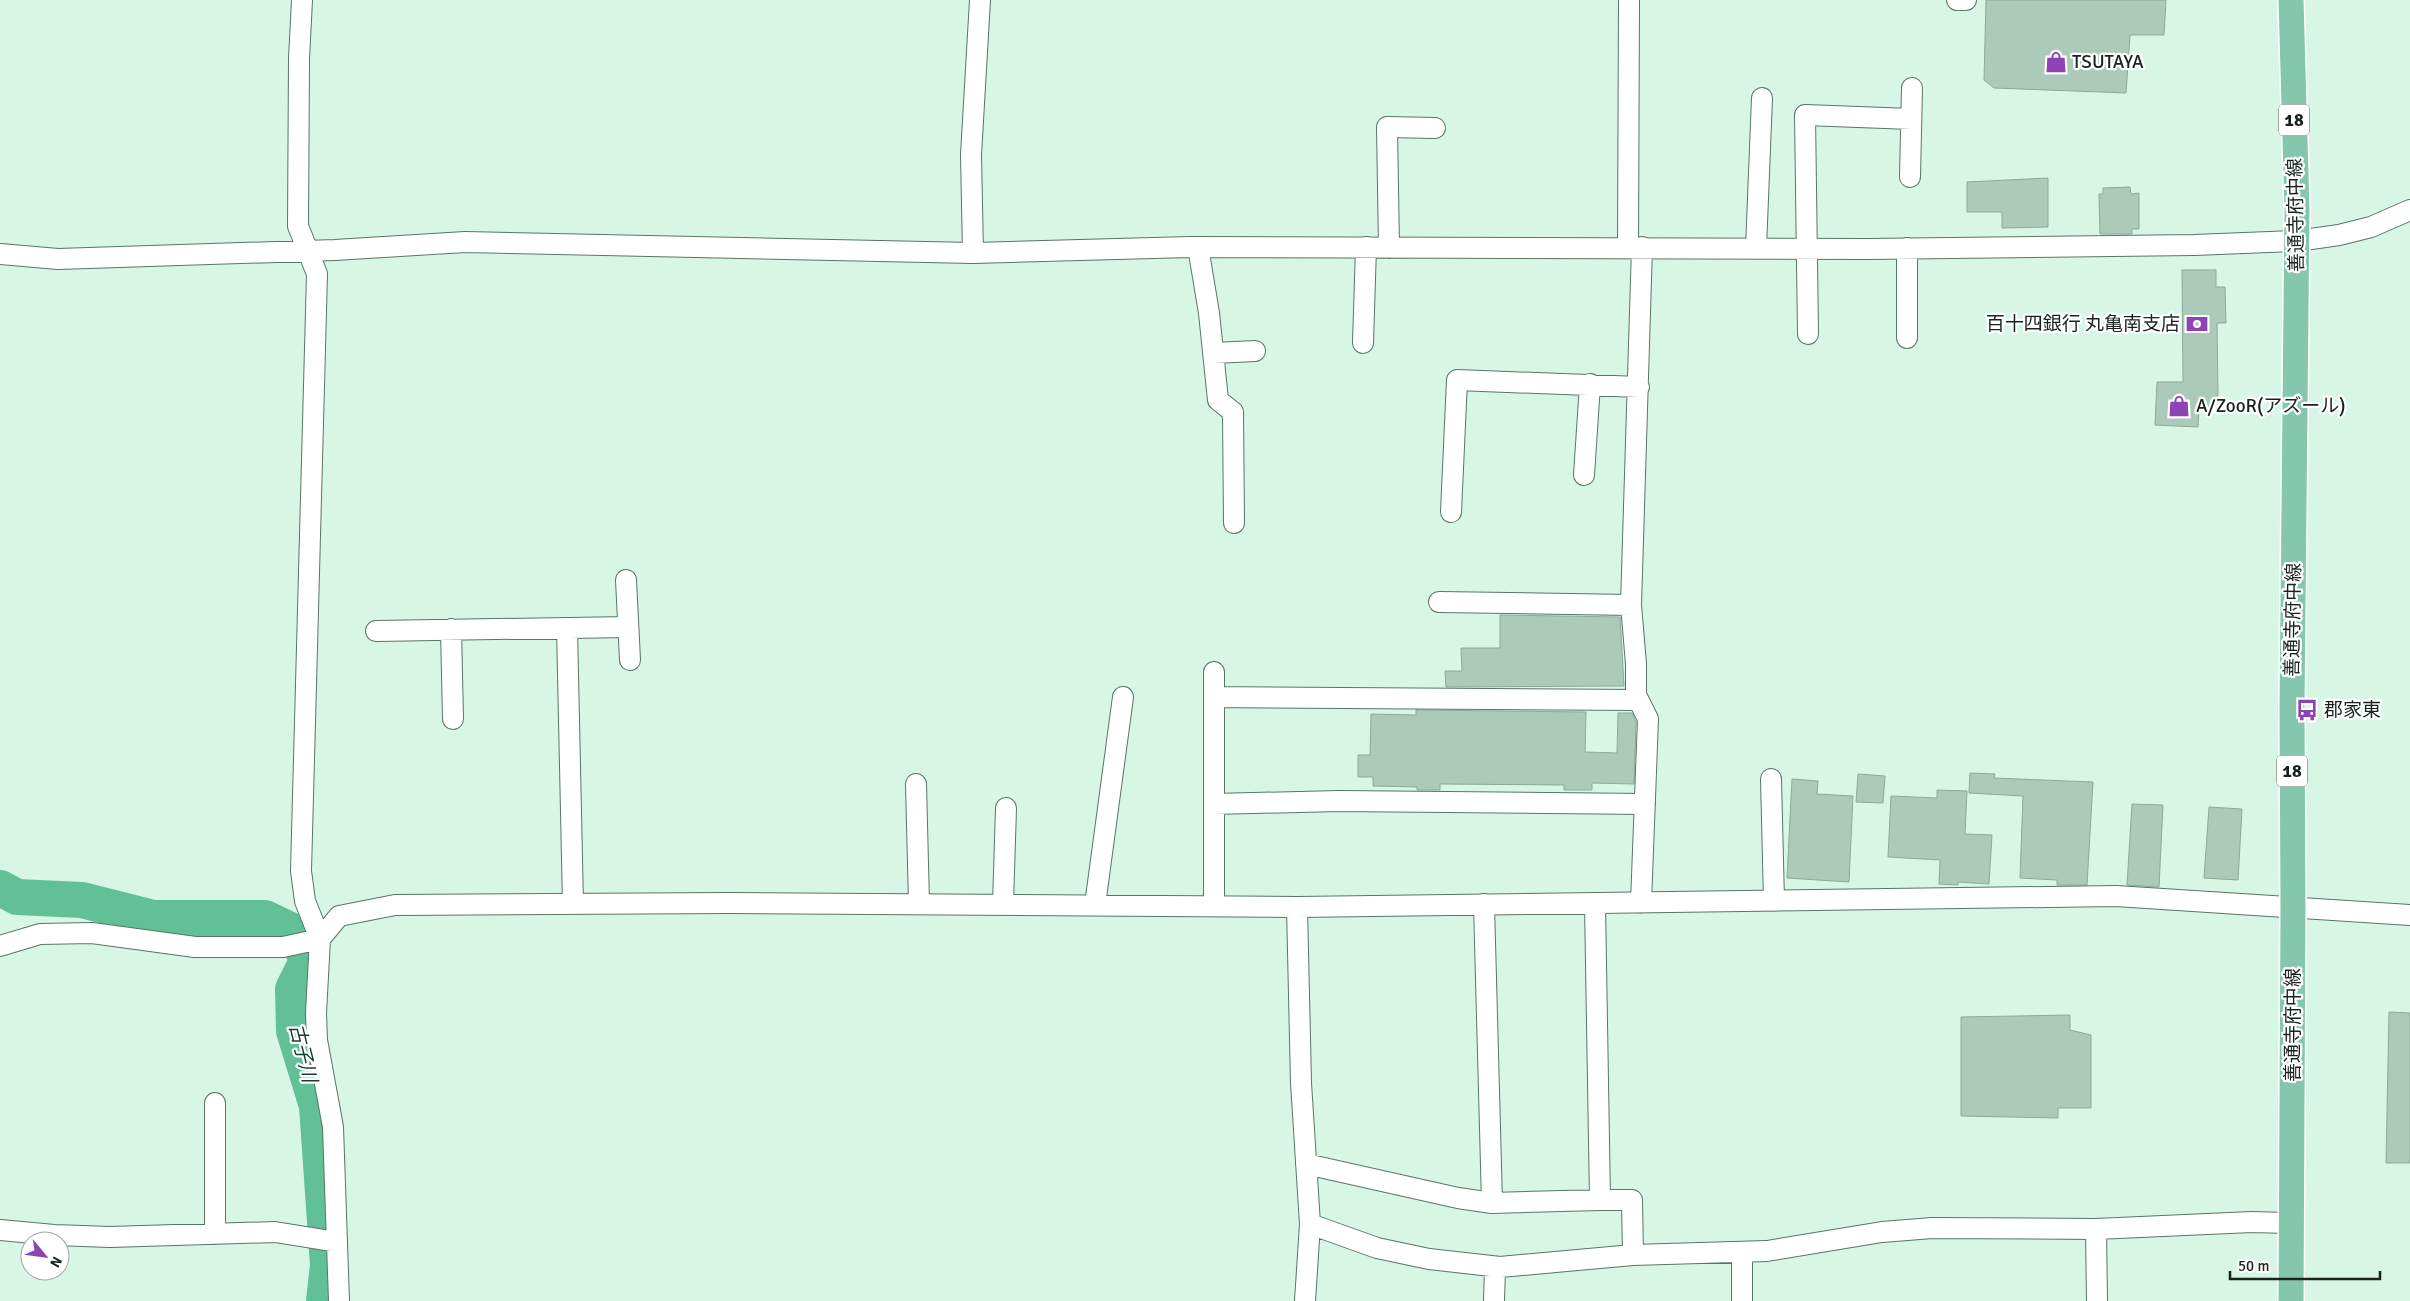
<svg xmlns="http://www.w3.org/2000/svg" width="2410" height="1301" font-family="Signika,'Noto Sans JP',sans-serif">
	<rect width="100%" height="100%" fill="#d7f6e6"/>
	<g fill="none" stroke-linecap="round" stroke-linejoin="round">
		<path stroke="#61c096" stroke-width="36" d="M0 888 17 897 82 900 153 918H265L296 933 307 961 293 989 294 1031 317 1106 328 1265 324 1301"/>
	</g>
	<path fill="#accaba" stroke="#8ca99a" d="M1986 0H2166L2164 35H2130L2126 93 1994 88 1984 80Z
		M2048 178V227L2002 228V212H1967V182Z
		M2130 187 2131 194 2139 193V229H2132V234H2100L2099 194H2103V188Z
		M2182 270H2216V287H2225L2226 323H2217L2218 395 2212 406 2199 409 2198 427 2155 425 2157 382H2183Z
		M1500 615 1620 617 1624 686 1446 687 1445 671H1462L1461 648H1500Z
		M1416 710 1586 712 1585 752 1617 753 1618 713H1632L1636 722 1634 784 1592 783V790H1564V785L1440 784V790H1417V787L1373 786V777H1358V755H1370L1371 714 1416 715Z
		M1970 773 1995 774 1994 778 2093 782 2087 885H2057V880L2020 878 2023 796 1969 793Z
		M1858 774 1885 776 1883 803 1856 802Z
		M1792 779 1818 781 1817 794 1853 796 1849 882 1787 878Z
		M1937 790 1967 791 1965 834 1992 835 1989 884 1958 882V885L1939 884 1940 860 1888 857 1891 796 1937 798Z
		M2132 804 2163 805 2159 887 2127 885Z
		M2209 807 2242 809 2238 880 2204 878Z
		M2389 1012 2410 1013V1163H2386Z
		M2070 1015V1030L2091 1035V1108H2058V1118L1961 1116V1017Z"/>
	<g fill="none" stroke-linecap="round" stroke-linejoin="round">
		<g stroke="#597567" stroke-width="22">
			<path id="minor" d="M302 0 299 59 298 226 317 274 301 871 305 901 320 939 316 1013 317 1040 333 1127 339 1301
				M1957 0H1966
				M1910 177 1912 88
				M1198 247 1209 313 1218 400 1233 412 1234 523
				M1628 247 1629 0
				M1389 248 1387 127 1435 128
				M1756 248 1762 98
				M973 253 971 155 980 0
				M0 254 58 259 335 250 465 242 973 253 1190 247 1868 249 2194 245 2297 241 2339 235 2371 227 2410 210
				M1808 334 1805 115 1911 119
				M1907 338V248
				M1363 343 1366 247
				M1214 353 1255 351
				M1584 475 1590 384
				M1451 512 1457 380 1639 387
				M626 580 630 660
				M1439 602 1631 605
				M567 628 573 904
				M451 629 453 719
				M376 631 628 627
				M1214 672V697
				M1771 779 1774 901
				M916 784 919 904
				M1214 804 1339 801 1645 804
				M1641 903 1648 719 1636 695V664L1631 605 1642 247
				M1003 904 1006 808
				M1484 904 1492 1203
				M1595 904 1600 1200H1632L1633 1255
				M1095 905 1123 697
				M1214 906V697L1638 700
				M1297 907 1301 1083 1310 1224 1305 1301
				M0 946 40 934 92 933 195 947H283L320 939 339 916 395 905 730 903 1297 907 2116 896 2410 915
				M215 1103V1234
				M1306 1164 1458 1198 1492 1203 1600 1200
				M1310 1224 1377 1248 1429 1259 1500 1267 1633 1255 1767 1251 1882 1232 1932 1228 2096 1229 2252 1222 2292 1223
				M2096 1229 2097 1301
				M0 1230 54 1235 110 1237 275 1232 337 1242
				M1742 1252V1301
				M1494 1301 1495 1267"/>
		</g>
		<g stroke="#fff" stroke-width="28">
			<path id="major" d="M2291 0 2297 209 2292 709 2293 909 2291 1301"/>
		</g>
		<use href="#minor" stroke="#fff" stroke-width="20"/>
		<use href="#major" stroke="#85c7ad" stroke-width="25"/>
	</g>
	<defs>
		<g id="shop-bare" transform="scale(1.725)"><path d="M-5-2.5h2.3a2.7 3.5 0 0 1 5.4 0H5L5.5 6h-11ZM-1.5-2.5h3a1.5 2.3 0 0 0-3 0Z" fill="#8e42b3" stroke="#fff" stroke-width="2.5" paint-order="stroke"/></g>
		<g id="bank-bare" transform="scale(1.725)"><path d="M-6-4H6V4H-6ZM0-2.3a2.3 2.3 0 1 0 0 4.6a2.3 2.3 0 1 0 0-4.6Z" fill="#8e42b3" stroke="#fff" stroke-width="2.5" paint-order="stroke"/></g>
		<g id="bus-bare" transform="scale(1.725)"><path d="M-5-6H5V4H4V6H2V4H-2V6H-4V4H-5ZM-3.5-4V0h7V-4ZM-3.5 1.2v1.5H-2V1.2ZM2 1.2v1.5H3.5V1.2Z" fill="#8e42b3" stroke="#fff" stroke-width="2.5" paint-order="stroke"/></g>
	</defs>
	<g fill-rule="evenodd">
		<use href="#shop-bare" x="2056" y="62"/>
		<use href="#bank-bare" x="2197" y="324"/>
		<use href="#shop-bare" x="2179" y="406"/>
		<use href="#bus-bare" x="2307" y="710"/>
	</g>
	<g text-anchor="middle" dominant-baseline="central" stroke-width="4.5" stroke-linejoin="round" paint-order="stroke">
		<g fill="#fff" stroke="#5d6562" stroke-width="1">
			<rect x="2279" y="104.5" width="30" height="31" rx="4"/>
			<rect x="2277" y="755.5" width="30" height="31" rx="4"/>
		</g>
		<g font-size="18" font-weight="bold" fill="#18231e">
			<text x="2294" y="120">18</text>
			<text x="2292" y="771">18</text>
		</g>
		<g font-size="19" fill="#18231e" stroke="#fff" text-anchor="start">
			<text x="2072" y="62">TSUTAYA</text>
			<text x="2180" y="324" text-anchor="end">百十四銀行 丸亀南支店</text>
			<text x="2196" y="406">A/ZooR(アズール)</text>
			<text x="2324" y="710">郡家東</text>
		</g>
		<g font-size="19" fill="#18231e" stroke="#fff">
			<text transform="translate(2296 215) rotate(-91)">善通寺府中線</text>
			<text transform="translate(2293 620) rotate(-89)">善通寺府中線</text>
			<text transform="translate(2293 1025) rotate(-90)">善通寺府中線</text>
		</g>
		<g font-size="20" font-style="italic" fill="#133d2b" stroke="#fff">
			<text transform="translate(303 1053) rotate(76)">古子川</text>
		</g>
	</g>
	<g transform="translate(45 1256) rotate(119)"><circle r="24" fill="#ffffff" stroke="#a3a7a5"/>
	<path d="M0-4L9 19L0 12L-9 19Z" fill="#8e42b3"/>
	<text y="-8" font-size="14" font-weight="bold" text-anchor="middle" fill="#18231e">N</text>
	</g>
	<path d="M2230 1271v8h150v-8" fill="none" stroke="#18231e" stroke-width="2.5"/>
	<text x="2238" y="1271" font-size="15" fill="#18231e" stroke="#ffffff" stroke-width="4" paint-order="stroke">50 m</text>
</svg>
